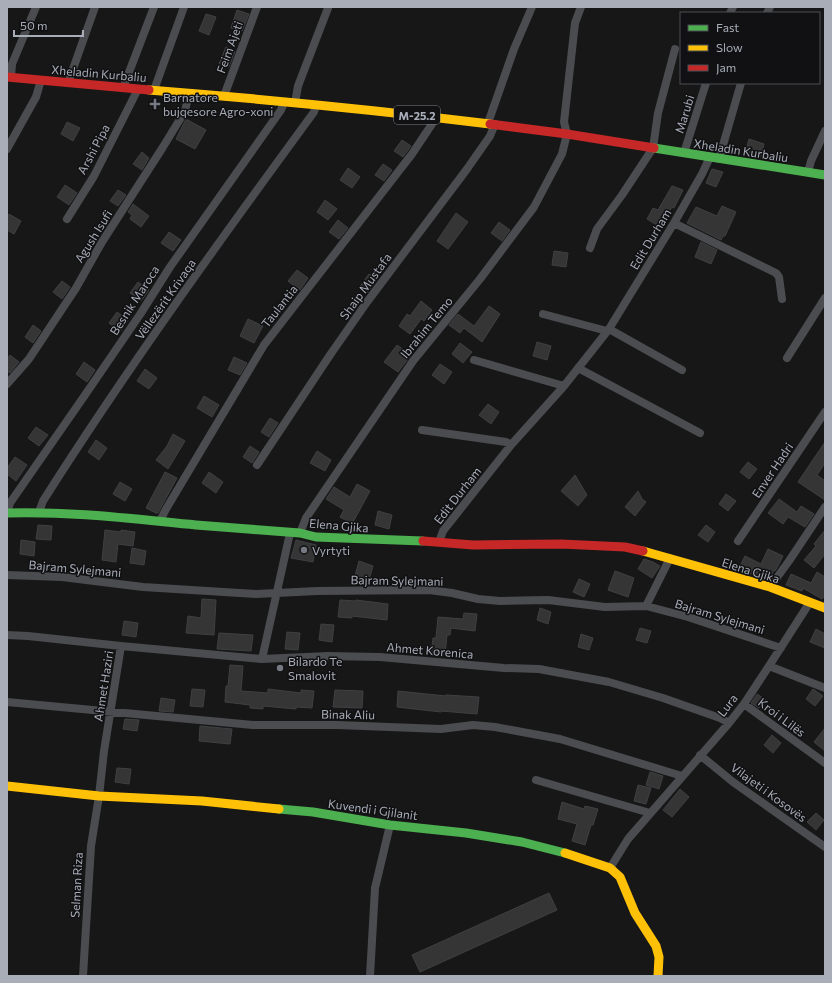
<svg xmlns="http://www.w3.org/2000/svg" width="832" height="983" font-family="Commissioner,sans-serif">
	<rect width="100%" height="100%" fill="#171717"/>
	<path fill="#353536" stroke="#3f4043" d="M237 10 249 14 242 31 231 28Z
		M206 14 216 17 209 35 199 31Z
		M226 47 235 51 229 67 219 64Z
		M186 119 206 130 195 149 176 139Z
		M67 122 80 128 73 141 61 134Z
		M749 139 764 144 761 157 745 154Z
		M402 140 411 146 403 157 394 151Z
		M142 152 149 158 142 170 133 164Z
		M383 164 392 170 384 181 375 175Z
		M348 168 360 177 352 188 340 180Z
		M712 169 723 172 716 187 706 183Z
		M65 185 77 193 69 205 57 197Z
		M672 186 683 190 674 208 672 207 660 227 647 219 653 208 658 210Z
		M118 190 126 195 118 206 110 201Z
		M325 200 337 209 328 220 317 212Z
		M133 204 149 216 141 227 130 219 132 215 128 212Z
		M722 206 736 212 725 236H723L721 240 687 223 696 207 717 216Z
		M456 213 468 222 448 249 437 241Z
		M9 214 21 221 14 234 7 230V218Z
		M338 220 348 228 339 239 329 232Z
		M499 222 510 230 502 241 491 233Z
		M169 232 181 240 173 251 161 243Z
		M701 242 717 250 711 264 695 257Z
		M554 251 568 253 566 267 552 265Z
		M297 270 308 278 300 290 288 281Z
		M369 274 377 279 367 293 359 288Z
		M62 281 70 287 62 299 53 292Z
		M138 282 149 290 141 301 130 293Z
		M421 301 432 310 424 321 421 319 410 334 399 326 407 314 410 316Z
		M489 306 500 314 482 342 464 328 460 333 449 325 458 314 474 326Z
		M117 312 128 320 120 332 109 323Z
		M248 319 263 326 254 343 240 336Z
		M33 325 41 331 33 343 25 337Z
		M537 342 551 346 547 360 533 356Z
		M460 343 472 352 463 363 452 354Z
		M397 345 411 355 398 372 384 362Z
		M10 355 19 362 10 373 7 371V359Z
		M234 357 247 363 240 375 228 370Z
		M84 362 95 370 87 382 76 374Z
		M440 364 452 372 444 384 432 375Z
		M145 369 157 378 149 389 137 381Z
		M204 396 219 405 212 417 197 408Z
		M488 404 499 412 491 424 479 415Z
		M270 418 278 423 269 437 261 432Z
		M36 427 48 435 39 446 28 438Z
		M173 434 185 441 168 469 156 460 167 446Z
		M96 440 107 448 99 460 88 452Z
		M825 442V463L817 475 825 481V500L798 482Z
		M250 446 259 452 252 463 243 457Z
		M317 451 331 460 325 471 310 463Z
		M15 457 27 465 16 481 7 474V468Z
		M748 462 757 469 749 479 740 472Z
		M165 472 177 478 158 513H156L146 508Z
		M209 472 223 482 216 493 202 483Z
		M575 475 587 495 578 506 561 491Z
		M120 482 132 489 125 501 113 494Z
		M357 484 370 491 352 524 340 517 344 510 326 499 334 487 350 497Z
		M638 491 642 499 646 502 635 516 625 507Z
		M726 494 736 501 728 511 719 504Z
		M779 499 797 512 801 506 814 514 805 527 788 517 783 524 768 513Z
		M378 511 392 515 389 529 375 525Z
		M38 525 52 526 51 540 36 539Z
		M706 525 715 532 708 542 698 535Z
		M105 530 121 532V530L135 532 133 546 118 544 116 562 102 560Z
		M825 530V554L814 568 804 560 816 546 814 544Z
		M21 540 35 542 34 556 20 554Z
		M296 540 316 545 313 562 291 558Z
		M132 548 146 551 144 565 130 563Z
		M768 549 783 556 778 566 775 571 774 570 769 579 738 570 745 556 761 564Z
		M644 559 653 562 660 566 652 578 638 569Z
		M359 561 373 566 369 580 355 576Z
		M615 571 634 578 628 597 608 590Z
		M817 572 825 577V595L822 599 803 588 802 591 786 585 791 574 811 583Z
		M579 579 590 584 584 597 573 592Z
		M202 599 216 600 214 635 186 633 188 616 201 618Z
		M340 600 355 601 356 600 388 604 387 620 352 616V618L338 617Z
		M540 608 551 612 548 624 537 620Z
		M464 613 477 614 475 631 451 628 450 635H447L445 655 431 654 433 638H436L438 617 463 619Z
		M124 621 138 623 136 637 122 635Z
		M321 624 334 625 332 642 319 640Z
		M640 628 651 631 647 643 636 640Z
		M816 629 825 634V648L810 642Z
		M287 632 300 633 298 650 285 649Z
		M219 633 253 635 251 651 217 649Z
		M581 634 593 638 589 650 578 647Z
		M230 665 243 666 241 691 268 693V689L301 693V690L314 691 312 708 296 707V709L263 706V709L250 708V705L225 702 226 686H228Z
		M192 689 205 690 203 707 190 706Z
		M813 689 823 696 815 706 806 699Z
		M335 690 363 691 362 708 333 707Z
		M398 691 446 696V695L479 697 477 714 441 711V712L397 707Z
		M757 694 766 700 759 708 751 703Z
		M161 698 175 700 173 712 159 711Z
		M125 719 139 720 137 731 123 729Z
		M200 726 232 729 230 744 199 741Z
		M825 728V751L814 742Z
		M772 735 781 743 773 753 764 745Z
		M117 768 131 769 129 784 115 782Z
		M650 772 663 776 659 789 646 785Z
		M638 785 651 788 646 804 634 801Z
		M680 789 689 797 672 817 663 810Z
		M562 802 584 809 585 806 598 809 593 825H591L585 845 572 841 577 824 558 819Z
		M816 813 824 820 816 830 807 822Z
		M549 893 557 910 420 972 412 955Z"/>
	<g fill="none" stroke-linecap="round" stroke-linejoin="round">
		<path stroke="#4b4c50" stroke-width="8" d="M730 13 733 7
			M767 13 770 7
			M11 77 12 64 36 7
			M68 83 95 7
			M123 88 154 7
			M154 90 184 7
			M224 96 257 7
			M295 103 298 86 328 8
			M488 123 514 49 532 7
			M7 149 36 97 41 80
			M684 153 706 83
			M719 159 741 83
			M808 172 811 161 825 131
			M67 219 94 176 138 89
			M674 223 776 273 779 277 782 299
			M590 248 597 229 622 195 653 148 658 113 675 49
			M543 314 607 331
			M609 329 682 370
			M787 358 825 298
			M474 360 564 386
			M578 368 700 433
			M7 384 29 359 76 288 102 242 163 147 185 111 189 93
			M422 430 506 442 511 445
			M257 465 330 355 367 302 467 169 490 136 495 124
			M39 512 43 501C128 367 221 239 314 112L316 105
			M7 513 10 503 85 395 141 313 170 267 281 110 284 102
			M160 521 166 509 264 345 412 154 432 124 435 117
			M300 533 306 518 413 361 480 279 534 207 562 154 567 134 564 122 575 23 581 7
			M738 541 825 412
			M439 542 443 531 511 445 564 386 609 329 674 223 702 174 710 157
			M7 575 62 577 143 587 256 594 317 591 429 590 452 593 478 599 500 601 548 600 605 607 646 606 688 617 781 648
			M770 587 789 561 825 507
			M646 606 670 558
			M7 635 28 636 121 646 262 659 328 656 380 657 504 668 539 669 609 682 663 698 720 718 729 723
			M262 659 290 533
			M769 666 825 688
			M7 702 253 725H337L441 729 473 725 495 727 560 739 682 776
			M744 704 825 763
			M700 755 733 782 825 847
			M536 780 650 813
			M610 868 628 839 729 723 744 704 769 666 810 602
			M83 976 91 846 99 796 104 751 121 646
			M370 976 375 888 390 825"/>
		<path stroke="#4caf50" stroke-width="9" d="M654 148 825 175
			M7 513C71 511 133 519 196 525 231 528 265 530 300 533L316 537 423 541
			M279 809 313 812 390 825 466 833 522 842 565 853"/>
		<path stroke="#ffc107" stroke-width="9" d="M149 90C263 99 377 110 490 124
			M643 551 770 587 825 608
			M7 786 99 796 202 801 279 809
			M565 853 610 868 620 877 635 913 656 946 659 957 658 976"/>
		<path stroke="#c62828" stroke-width="9" d="M7 77 149 90
			M490 124 567 134 654 148
			M423 541 473 545 561 544 625 547 643 551"/>
	</g>
	<g fill="#757880" stroke="#111113" stroke-width="1.5">
		<path d="M153 98h4v4h4v4h-4v4h-4v-4h-4v-4h4z"/>
		<circle cx="304" cy="550" r="4"/>
		<circle cx="280" cy="668" r="4"/>
	</g>
	<g text-anchor="middle" dominant-baseline="central" stroke-width="3" stroke-linejoin="round" paint-order="stroke">
		<rect fill="#111113" stroke="#7b7e86" stroke-width="1" x="394" y="106" width="46" height="18" rx="3"/>
		<g font-size="11" font-weight="bold" fill="#a8adb8">
			<text x="417" y="115">M-25.2</text>
		</g>
		<g font-size="12" fill="#a8adb8" stroke="#111113">
			<text transform="translate(229 47) rotate(-70)">Feim Ajeti</text>
			<text transform="translate(99 73) rotate(5)">Xheladin Kurbaliu</text>
			<text transform="translate(684 114) rotate(-73)">Marubi</text>
			<text transform="translate(93 149) rotate(-62)">Arshi Pipa</text>
			<text transform="translate(741 150) rotate(9)">Xheladin Kurbaliu</text>
			<text transform="translate(93 236) rotate(-58)">Agush Isufi</text>
			<text transform="translate(650 239) rotate(-59)">Edit Durham</text>
			<text transform="translate(365 286) rotate(-54)">Shaip Mustafa</text>
			<text transform="translate(165 299) rotate(-55)">Vëllezërit Krivaqa</text>
			<text transform="translate(134 300) rotate(-57)">Besnik Maroca</text>
			<text transform="translate(279 306) rotate(-52)">Taulantia</text>
			<text transform="translate(426 327) rotate(-51)">Ibrahim Temo</text>
			<text transform="translate(772 470) rotate(-56)">Enver Hadri</text>
			<text transform="translate(457 495) rotate(-52)">Edit Durham</text>
			<text transform="translate(339 525) rotate(5)">Elena Gjika</text>
			<text transform="translate(75 568) rotate(5)">Bajram Sylejmani</text>
			<text transform="translate(751 570) rotate(17)">Elena Gjika</text>
			<text transform="translate(397 580) rotate(1)">Bajram Sylejmani</text>
			<text transform="translate(720 616) rotate(17)">Bajram Sylejmani</text>
			<text transform="translate(430 650) rotate(5)">Ahmet Korenica</text>
			<text transform="translate(103 686) rotate(-81)">Ahmet Haziri</text>
			<text transform="translate(727 705) rotate(-52)">Lura</text>
			<text transform="translate(348 714) rotate(1)">Binak Aliu</text>
			<text transform="translate(782 717) rotate(37)">Kroi i Lilës</text>
			<text transform="translate(769 792) rotate(36)">Vilajeti i Kosovës</text>
			<text transform="translate(373 809) rotate(8)">Kuvendi i Gjilanit</text>
			<text transform="translate(76 885) rotate(-87)">Selman Riza</text>
		</g>
		<g font-size="12" fill="#a8adb8" stroke="#111113" text-anchor="start">
			<text x="163" y="97">Barnatore<tspan x="163" dy="14">bujqesore Agro-xoni</tspan></text>
			<text x="312" y="550">Vyrtyti</text>
			<text x="288" y="661">Bilardo Te<tspan x="288" dy="14">Smalovit</tspan></text>
		</g>
	</g>
	<rect width="832" height="983" fill="none" stroke="#a8adb8" stroke-width="16"/>
	<rect x="680" y="12" width="140" height="72" fill="#111113" stroke="#4d4f55"/>
	<rect x="688" y="25" width="20" height="6" fill="#4caf50" stroke="#4d4f55"/>
	<text x="716" y="32" font-size="12" fill="#a8adb8">Fast</text>
	<rect x="688" y="45" width="20" height="6" fill="#ffc107" stroke="#4d4f55"/>
	<text x="716" y="52" font-size="12" fill="#a8adb8">Slow</text>
	<rect x="688" y="65" width="20" height="6" fill="#c62828" stroke="#4d4f55"/>
	<text x="716" y="72" font-size="12" fill="#a8adb8">Jam</text>
	<path d="M14 30v6h69v-6" fill="none" stroke="#a8adb8" stroke-width="2"/>
	<text x="20" y="30" font-size="12" fill="#a8adb8" stroke="#111113" stroke-width="3" paint-order="stroke">50 m</text>
</svg>
